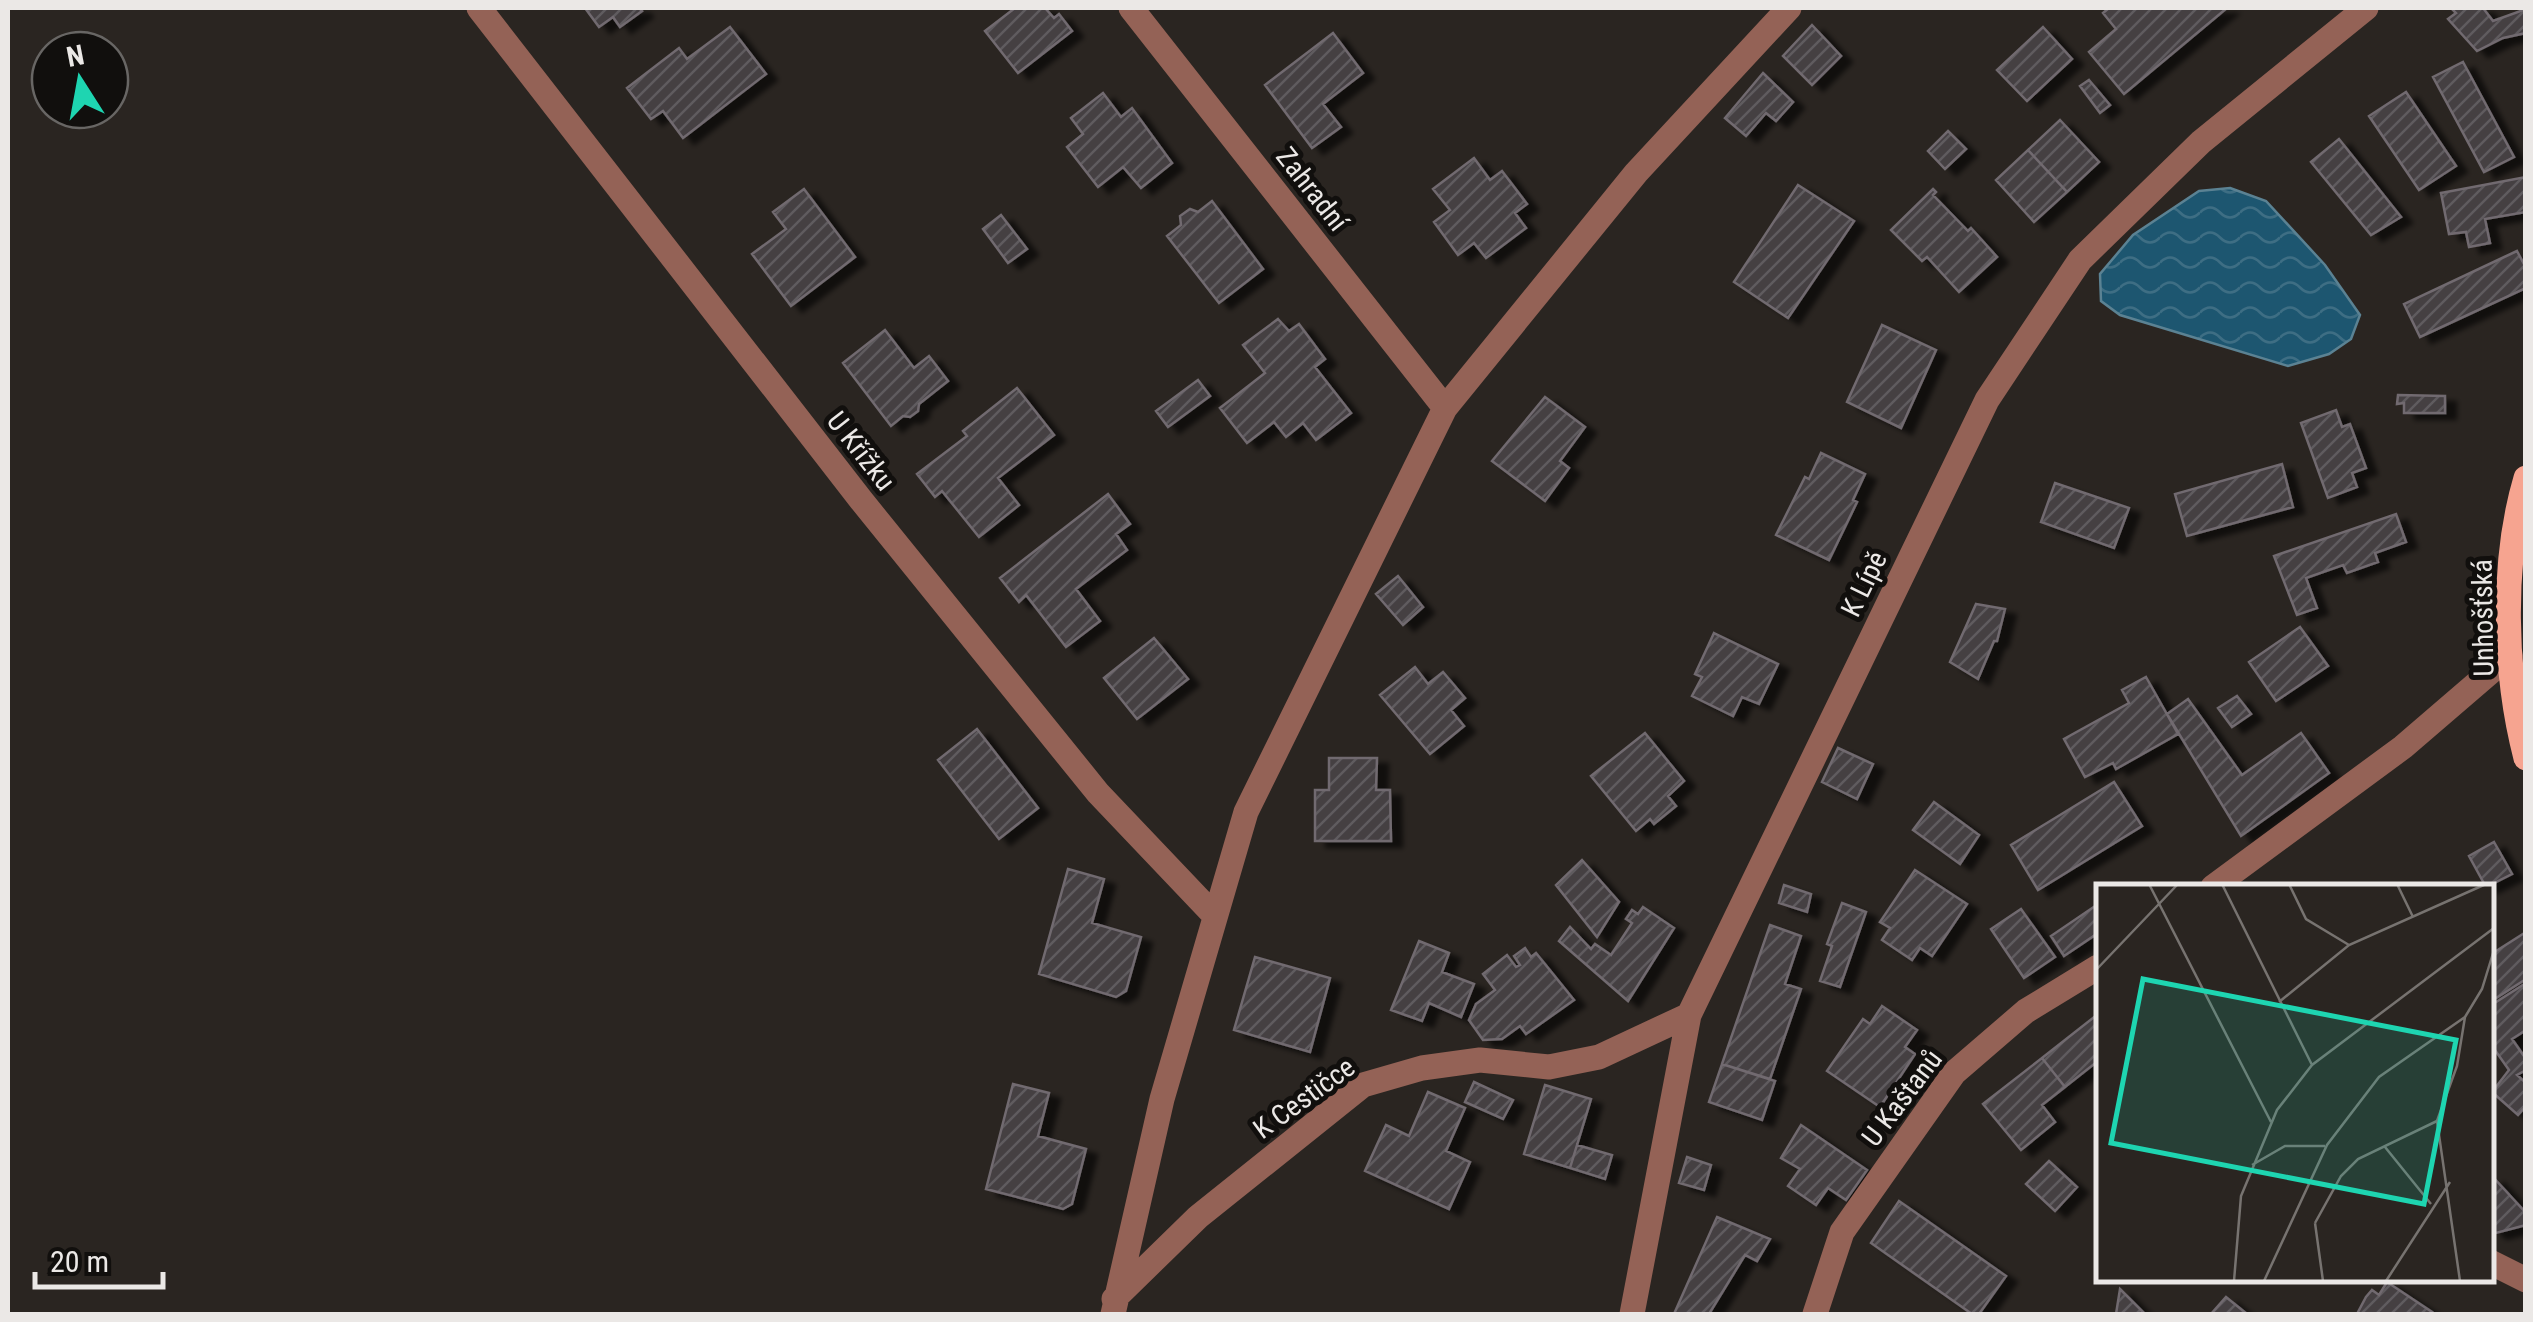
<svg xmlns="http://www.w3.org/2000/svg" width="2533" height="1322" font-family="'Roboto Condensed',sans-serif">
	<defs>
		<pattern id="water-waves" width="16" height="10" patternUnits="userSpaceOnUse" patternTransform="scale(2.5)"><rect width="16" height="10" fill="#1d5670"/><path d="M0 5q4-4 8 0t8 0" fill="none" stroke="#3e6e84"/></pattern>
		<pattern id="building-hatch" width="6" height="6" patternUnits="userSpaceOnUse" patternTransform="scale(2.5)"><rect width="6" height="6" fill="#443f43"/><path d="M-1 1l2-2M0 6l6-6M5 7l2-2" fill="none" stroke="#5f5b5e"/></pattern>
		<filter id="shadow"><feDropShadow dx="11" dy="6" stdDeviation="2.5" flood-color="#0009"/></filter>
	</defs>
	<rect width="100%" height="100%" fill="#2a2521"/>
	<path fill="url(#water-waves)" stroke="#5b8293" stroke-width="2.5" d="M2230 188 2266 201 2325 265 2360 315 2351 339 2329 354 2288 366 2120 315 2101 301 2100 274 2133 235 2199 191Z"/>
	<path fill="url(#building-hatch)" stroke="#716a6f" stroke-width="2.5" filter="url(#shadow)" d="M585 8H639L642 11 620 27 613 17 599 27Z
		M1015 8H1045L1054 18 1059 14 1072 31 1018 73 985 31Z
		M2109 8H2227L2124 94 2089 52 2116 29 2103 13Z
		M2451 8H2483L2493 21 2526 9V33L2503 38 2477 51 2448 19 2456 13Z
		M1812 25 1841 56 1812 85 1783 56Z
		M730 27 766 74 683 138 663 111 651 119 627 88 679 48 687 59Z
		M2043 27 2072 59 2027 101 1997 70Z
		M1333 33 1363 73 1323 104 1341 127 1312 148 1265 85Z
		M2463 62 2514 157 2484 172 2433 77Z
		M1763 73 1793 102 1776 121 1766 113 1746 136 1725 118Z
		M2089 80 2110 105 2100 113 2080 86Z
		M2406 92 2456 166 2419 190 2369 116Z
		M1103 93 1121 117 1132 108 1172 163 1141 188 1123 167 1098 187 1067 147 1083 134 1071 118Z
		M2060 120 2099 162 2067 192 2028 150Z
		M1948 131 1966 149 1945 169 1928 151Z
		M2339 139 2401 217 2371 235 2311 162Z
		M2028 150 2067 192 2034 222 1996 180Z
		M1474 158 1490 180 1502 171 1527 204 1515 213 1526 228 1486 258 1474 243 1458 255 1434 222 1450 210 1433 189Z
		M2526 177V212L2485 219 2490 243 2469 247 2466 232 2449 234 2441 193Z
		M1798 185 1854 221 1788 318 1734 282Z
		M804 189 855 257 791 306 752 254 786 229 773 212Z
		M1933 189 1936 192 1933 195 1968 231 1971 228 1997 257 1959 292 1927 257 1922 261 1891 230Z
		M1212 201 1263 269 1219 303 1167 236 1181 225 1180 216 1190 209 1198 212Z
		M1001 215 1027 249 1008 263 983 229Z
		M2517 251 2526 268V288L2420 337 2404 304Z
		M1278 319 1289 331 1299 324 1325 359 1315 367 1351 413 1316 440 1303 423 1286 437 1274 422 1247 443 1220 408 1265 373 1243 345Z
		M1882 325 1936 350 1901 428 1847 402Z
		M885 330 914 368 929 356 948 381 919 404 918 411 910 417 903 416 891 426 843 363Z
		M1198 380 1210 396 1168 427 1156 411Z
		M1017 388 1054 435 998 478 1019 505 979 537 942 491 935 497 917 474 967 436 963 431Z
		M2398 395 2445 396V413H2404V403L2397 404Z
		M1545 397 1585 427 1560 461 1569 468 1545 501 1492 461Z
		M2336 410 2342 427 2350 424 2366 468 2352 473 2357 487 2328 498 2301 423Z
		M1821 453 1865 474 1853 500 1857 502 1829 560 1776 535 1805 477 1809 479Z
		M2282 464 2293 507 2187 536 2175 494Z
		M2055 483 2129 508 2114 548 2041 522Z
		M1108 494 1130 524 1116 534 1127 550 1076 589 1100 621 1066 647 1026 595 1019 602 1000 578Z
		M2396 514 2406 542 2375 553 2378 562 2347 573 2343 565 2306 578 2317 608 2297 615 2274 556Z
		M1398 576 1423 607 1403 625 1376 594Z
		M1976 604 2005 609 1997 641H1994L1978 679 1950 662Z
		M2300 627 2328 666 2276 701 2249 662Z
		M1714 633 1778 664 1759 704 1742 697 1733 716 1692 696 1702 677 1695 674Z
		M1154 638 1188 679 1137 719 1104 678Z
		M1415 667 1428 684 1443 672 1465 698 1451 710 1464 726 1430 754 1380 695Z
		M2146 677 2178 734 2116 769 2113 763 2085 777 2064 739 2129 703 2122 690Z
		M2237 696 2251 714 2232 727 2218 708Z
		M2188 699 2242 775 2301 733 2329 773 2241 836 2167 714Z
		M977 729 1038 808 999 839 938 760Z
		M1645 733 1684 781 1668 796 1676 806 1654 824 1650 819 1636 831 1591 776Z
		M1838 748 1873 764 1857 799 1822 782Z
		M1329 758H1377L1376 790H1390L1391 841H1315V790H1329Z
		M2114 782 2142 826 2038 890 2011 845Z
		M1934 802 1979 835 1960 864 1913 830Z
		M2494 842 2512 874 2486 887 2469 856Z
		M1582 860 1619 902 1597 937 1556 885Z
		M1068 869 1104 879 1092 923 1141 937 1126 991 1116 997 1039 974Z
		M1915 870 1967 904 1932 956 1920 948 1912 960 1882 940 1890 928 1880 922Z
		M1784 885 1811 894 1807 912 1779 903Z
		M1842 903 1866 912 1840 987 1820 981 1832 946 1827 944Z
		M2098 904V933L2064 956 2051 936Z
		M1643 907 1674 928 1628 1001 1559 941 1570 927 1591 949 1595 944 1611 955 1632 923 1626 919 1632 910 1638 914Z
		M2021 909 2055 957 2024 978 1991 929Z
		M1770 925 1801 936 1785 984 1801 989 1770 1079 1722 1064Z
		M2526 932V979L2490 1002V955Z
		M1419 941 1449 953 1442 972 1474 984 1461 1017 1429 1003 1422 1021 1391 1010Z
		M1525 948 1531 957 1536 953 1574 1000 1526 1034 1520 1026 1502 1039 1483 1040 1469 1020 1476 1004 1495 990 1483 974 1507 955 1516 967 1520 965 1514 956Z
		M1255 957 1330 978 1310 1052 1234 1030Z
		M2526 983V1030L2512 1039 2526 1059V1070L2517 1075 2526 1083V1106L2518 1115 2492 1092 2509 1070 2490 1043V1006Z
		M1882 1006 1917 1030 1905 1047 1915 1054 1880 1107 1827 1071 1863 1019 1870 1024Z
		M2098 1014V1061L2065 1087 2042 1058Z
		M2042 1058 2065 1087 2042 1105 2055 1122 2021 1150 1983 1104Z
		M1722 1064 1775 1081 1762 1120 1709 1102Z
		M1474 1082 1513 1100 1503 1119 1465 1102Z
		M1013 1084 1049 1093 1038 1136 1086 1149 1072 1204 1063 1209 986 1189Z
		M1545 1085 1591 1099 1570 1168 1524 1154Z
		M1428 1092 1465 1108 1446 1151 1470 1162 1449 1209 1365 1171 1386 1125 1409 1136Z
		M1801 1125 1867 1170 1846 1200 1828 1188 1816 1205 1788 1186 1800 1169 1781 1158Z
		M1577 1145 1612 1155 1605 1179 1570 1168Z
		M1687 1157 1711 1165 1704 1190 1679 1183Z
		M2049 1161 2077 1187 2055 1211 2026 1184Z
		M2493 1177 2526 1213V1225L2496 1233 2490 1228V1181Z
		M1899 1201 2006 1276 1979 1314H1972L1871 1243Z
		M1717 1217 1770 1239 1757 1261 1745 1255 1709 1314H1674Z
		M2387 1282 2432 1312 2430 1314H2357L2366 1297 2372 1290 2379 1295Z
		M2120 1289 2145 1314H2116Z
		M2226 1297 2247 1314H2211Z"/>
	<g fill="none" stroke-linecap="round" stroke-linejoin="round">
		<path stroke="#946256" stroke-width="25" d="M479 8 861 500 1098 793 1214 915
			M1131 8 1445 408
			M2213 887 2403 747 2510 655
			M2490 1262 2526 1280
			M1114 1299 1198 1217 1363 1085 1422 1068 1480 1060 1549 1067 1599 1057 1689 1015
			M1113 1314 1162 1099 1246 812 1445 408 1636 173 1789 8
			M1632 1314 1689 1015 1987 400 2080 260 2201 142 2366 8
			M1815 1314 1842 1232 1954 1073 2026 1011 2098 967"/>
		<path stroke="#f6a490" stroke-width="25" d="M2526 478C2501 562 2504 674 2526 758"/>
	</g>
	<g text-anchor="middle" dominant-baseline="central" stroke-width="10" stroke-linejoin="round" paint-order="stroke">
		<g font-size="28" fill="#ebe8e6" stroke="#110f0d">
			<text transform="translate(1312 189) rotate(52)">Zahradní</text>
			<text transform="translate(861 451) rotate(52)">U Křížku</text>
			<text transform="translate(1864 584) rotate(-64)">K Lípě</text>
			<text transform="translate(2483 618) rotate(-91)">Unhošťská</text>
			<text transform="translate(1304 1098) rotate(-36)">K Cestičce</text>
			<text transform="translate(1902 1098) rotate(-53)">U Kaštanů</text>
		</g>
	</g>
	<g transform="translate(2096 884)">
		<rect width="398" height="398" fill="#2a2521"/>
		<path fill="none" stroke="#777370" stroke-width="2.5" d="M53 0 175 238M126 0 216 181M193 0 210 35 253 61M301 0 317 33M0 86 82 0M183 118 253 61 390 0M289 263 335 320M156 281 189 262H229M219 339 245 292 262 275 341 237M219 339 227 397M138 397 145 312 181 226 216 181 398 44M168 397 231 261 283 193 369 133M290 397 354 298M364 397 341 237 361 182 369 133 386 105 398 66"/>
		<path fill="#1ed5b1" fill-opacity="0.15" stroke="#1ed5b1" stroke-width="5" d="M47 95 360 156 328 320 15 259Z"/>
		<rect width="398" height="398" fill="none" stroke="#ebe8e6" stroke-width="5"/>
	</g>
	<rect width="2533" height="1322" fill="none" stroke="#ebe8e6" stroke-width="20"/>
	<g transform="translate(80 80) rotate(349)"><circle r="48" fill="#110f0d" stroke="#686664" stroke-width="2.5"/>
	<path d="M0-8L18 38L0 25L-18 38Z" fill="#1ed5b1"/>
	<text y="-15" font-size="28" font-weight="bold" text-anchor="middle" fill="#ebe8e6">N</text>
	</g>
	<path d="M35 1272v15h128v-15" fill="none" stroke="#ebe8e6" stroke-width="5"/>
	<text x="50" y="1272" font-size="30" fill="#ebe8e6" stroke="#110f0d" stroke-width="8" paint-order="stroke">20 m</text>
</svg>
